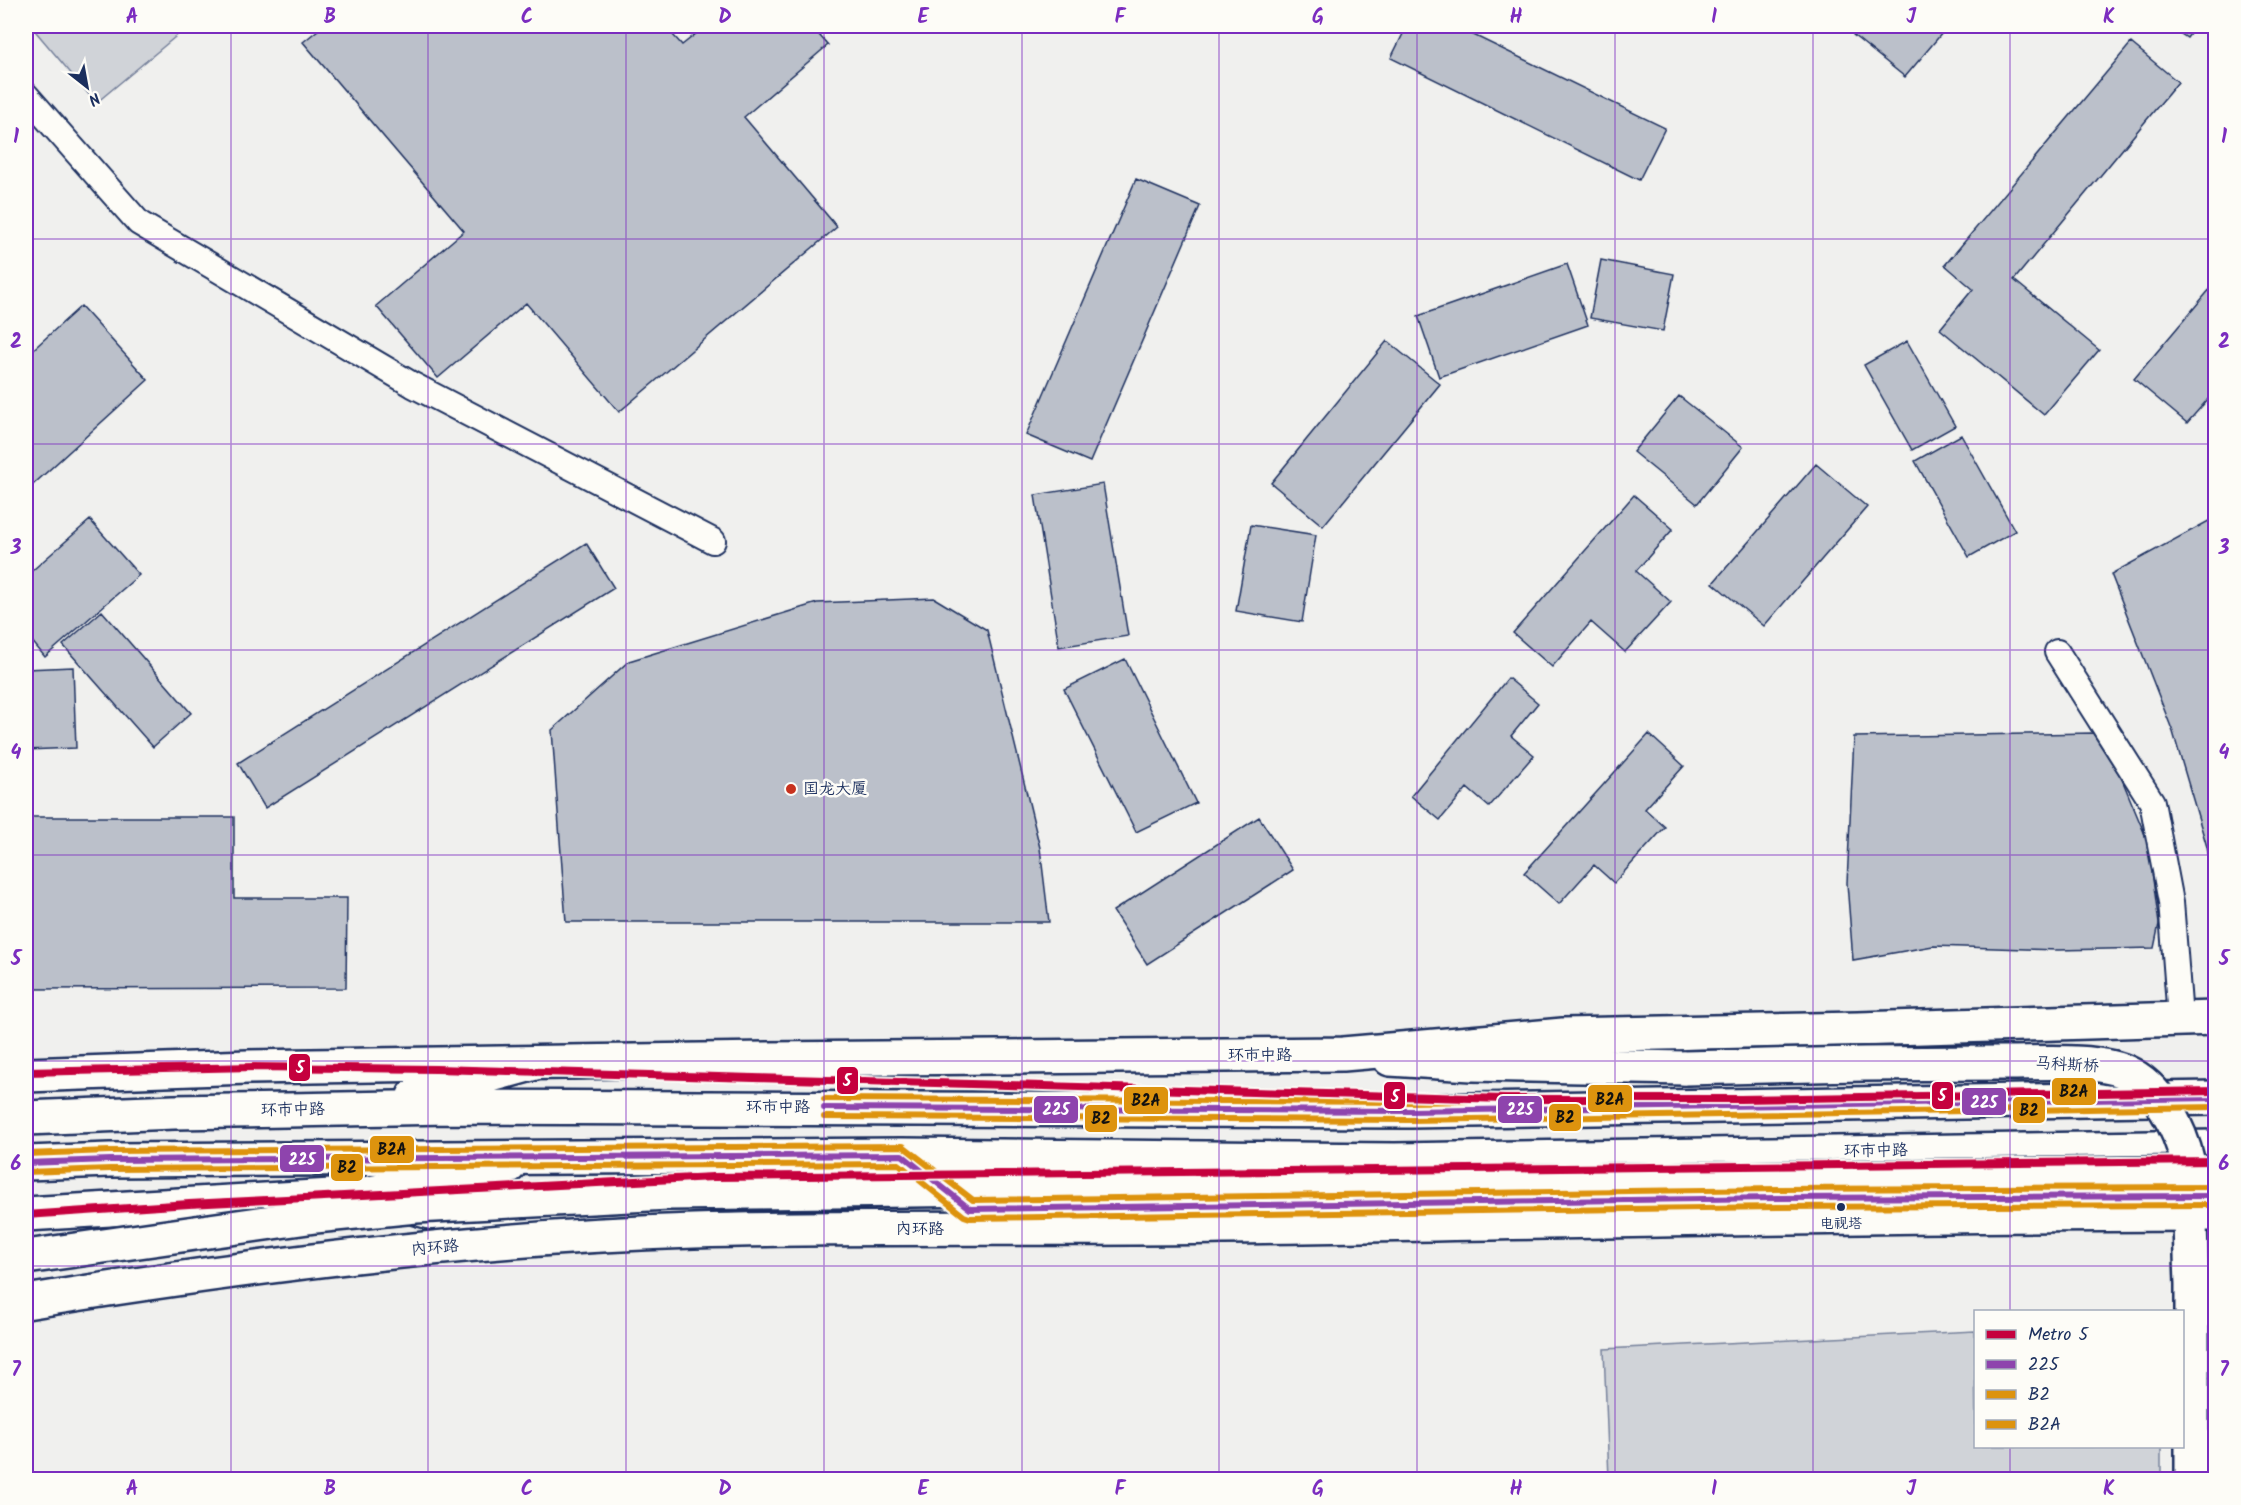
<svg xmlns="http://www.w3.org/2000/svg" width="2241" height="1505" font-family="Kalam,'LXGW WenKai TC',sans-serif">
	<rect width="100%" height="100%" fill="#f0f0ee"/>
	<filter id="ink" filterUnits="userSpaceOnUse"><feTurbulence type="fractalNoise" baseFrequency=".0167" numOctaves="2"/><feDisplacementMap in="SourceGraphic" scale="12" xChannelSelector="R" yChannelSelector="G"/><feConvolveMatrix kernelMatrix="1 2 1 2 8 2 1 2 1" color-interpolation-filters="sRGB"/></filter>
	<g filter="url(#ink)">
		<path fill="#d0d3d8" stroke="#76819b" stroke-width="1.5" d="M31 26H175L181 32 96 103Z
			M1975 1331 1976 1446 2161 1447V1479H1609L1604 1349Z"/>
		<path fill="#bbc0ca" stroke="#1b2f5e" stroke-width="1.5" d="M323 26H665L682 45 706 26H811L828 45 744 117 837 227 619 412 526 303 438 378 376 306 464 231 303 42Z
			M1407 26H1455L1665 128 1639 180 1391 58Z
			M1861 26H1948L1905 77 1853 35Z
			M2169 26H2196L2187 38Z
			M2131 43 2178 82 2014 280 2099 350 2044 415 1940 329 1973 289 1945 265Z
			M1136 179 1200 206 1090 462 1026 435Z
			M1601 260 1674 274 1663 331 1590 318Z
			M1567 264 1588 325 1439 377 1418 316Z
			M2216 282V390L2187 423 2134 379Z
			M81 306 148 380 26 491V356Z
			M1387 341 1440 384 1323 526 1271 483Z
			M1907 341 1955 426 1912 450 1864 365Z
			M1679 396 1743 447 1697 504 1633 452Z
			M1961 435 2015 531 1969 557 1915 461Z
			M1816 464 1867 507 1764 626 1713 583Z
			M1103 484 1128 636 1059 647 1035 495Z
			M1634 495 1673 529 1636 571 1671 602 1625 652 1591 622 1552 667 1513 633Z
			M2216 517V905L2207 847 2173 732 2111 574Z
			M90 520 139 575 45 657 26 634V576Z
			M1251 525 1316 535 1302 622 1236 611Z
			M586 543 614 588 265 808 238 763Z
			M934 598 987 630 1040 848 1049 922H566L552 730 629 661 817 603Z
			M102 611 191 713 153 747 63 645Z
			M1125 659 1196 803 1136 832 1064 689Z
			M73 667 76 748 26 750V669Z
			M1508 678 1538 703 1511 736 1534 755 1489 807 1467 788 1440 820 1411 796Z
			M2093 733 2121 777 2148 842 2159 924 2154 948 2058 950 1933 946 1853 960 1847 883 1854 737Z
			M1649 734 1684 766 1645 809 1665 827 1614 883 1594 865 1559 904 1524 873Z
			M26 817H234V898H347L346 988 26 989Z
			M1259 817 1293 870 1147 964 1113 911Z"/>
		<g fill="none" stroke-linecap="round" stroke-linejoin="round">
			<g stroke="#1b2f5e" stroke-width="28">
				<path id="lane" d="M26 95 139 223 413 385 713 541
					M2057 652 2152 802 2171 902 2180 1018"/>
			</g>
			<g stroke="#1b2f5e" stroke-width="38">
				<path id="secondary" d="M1390 1059 1472 1064 1685 1068"/>
			</g>
			<g stroke="#1b2f5e" stroke-width="38">
				<path id="primary" d="M26 1075 248 1067 767 1059 1343 1054 1563 1035 1858 1029 2216 1018
					M26 1214 365 1194 509 1166"/>
			</g>
			<g stroke="#1b2f5e" stroke-width="38">
				<path id="highway" d="M414 1096 535 1063
					M26 1118 174 1112 449 1107 1411 1111 2216 1098
					M26 1163 110 1160 902 1155 1395 1160 2216 1147
					M365 1194 456 1219H526L714 1212 1778 1198 2216 1196"/>
			</g>
			<use href="#lane" stroke="#fdfcf7" stroke-width="24"/>
			<use href="#secondary" stroke="#fdfcf7" stroke-width="33"/>
			<use href="#primary" stroke="#fdfcf7" stroke-width="33"/>
			<use href="#highway" stroke="#fdfcf7" stroke-width="33"/>
			<g stroke="#1b2f5e" stroke-width="38" stroke-linecap="butt">
				<path id="secondary-bridge" d="M1685 1068C1793 1065 1900 1063 2008 1063 2041 1063 2097 1059 2126 1072 2159 1087 2180 1128 2188 1163L2192 1285V1480"/>
			</g>
			<g stroke="#1b2f5e" stroke-width="38" stroke-linecap="butt">
				<path id="highway-bridge" d="M26 1257 315 1216 416 1206 668 1193 2216 1173
					M26 1302C247 1266 470 1238 694 1231 870 1226 1047 1230 1223 1227 1554 1223 1885 1214 2216 1214"/>
			</g>
			<use href="#secondary-bridge" stroke="#fdfcf7" stroke-width="33"/>
			<use href="#highway-bridge" stroke="#fdfcf7" stroke-width="33"/>
			<g stroke="#fdfcf7" stroke-width="10">
				<path id="bus-1" d="M824 1108 1411 1111 2216 1098
					M26 1163 110 1160 902 1155 970 1209 1778 1198 2216 1196"/>
			</g>
			<g stroke="#fdfcf7" stroke-width="10">
				<path id="bus-2" d="M824 1117 1411 1120 2216 1107
					M26 1172 110 1169 899 1164 964 1216 970 1218 1778 1207 2216 1205"/>
			</g>
			<g stroke="#fdfcf7" stroke-width="10">
				<path id="bus-3" d="M824 1099 1411 1102 2216 1089
					M26 1154 110 1151 903 1146 973 1200 1778 1189 2216 1187"/>
			</g>
			<use href="#bus-1" stroke="#8e44ad" stroke-width="6"/>
			<use href="#bus-2" stroke="#dd930e" stroke-width="6"/>
			<use href="#bus-3" stroke="#dd930e" stroke-width="6"/>
			<g stroke="#fdfcf7" stroke-width="12">
				<path id="metro-1" d="M26 1072 254 1067 436 1069 1506 1099H1740L2216 1091
					M26 1215 189 1204 713 1177 2216 1161"/>
			</g>
			<use href="#metro-1" stroke="#c5003e" stroke-width="8"/>
		</g>
	</g>
	<path fill="none" stroke="#7b2cbf" stroke-width="1.5" stroke-opacity="0.55" d="M231 26V1480M428 26V1480M626 26V1480M824 26V1480M1022 26V1480M1219 26V1480M1417 26V1480M1615 26V1480M1813 26V1480M2010 26V1312M26 239H2216M26 444H2216M26 650H2216M26 855H2216M26 1061H2216M26 1266H2216M2010 1446V1480"/>
	<circle fill="#c8321e" stroke="#fdfcf7" stroke-width="2" cx="791" cy="789" r="6"/>
	<circle fill="#1b2f5e" stroke="#fdfcf7" stroke-width="2" cx="1841" cy="1207" r="5"/>
	<g text-anchor="middle" dominant-baseline="central" stroke-width="5" stroke-linejoin="round" paint-order="stroke">
		<g font-size="14" fill="#1b2f5e" stroke="#fdfcf7">
			<text x="1841" y="1224">电视塔</text>
		</g>
		<g font-size="16" fill="#1b2f5e" stroke="#fdfcf7" text-anchor="start">
			<text x="803" y="789">国龙大厦</text>
		</g>
		<g font-size="16" fill="#1b2f5e" stroke="#fdfcf7">
			<text x="1260" y="1055">环市中路</text>
			<text transform="translate(2067 1065) rotate(3)">马科斯桥</text>
			<text x="778" y="1107">环市中路</text>
			<text transform="translate(293 1110) rotate(-1)">环市中路</text>
			<text transform="translate(1876 1151) rotate(-1)">环市中路</text>
			<text x="920" y="1229">内环路</text>
			<text transform="translate(435 1248) rotate(-5)">内环路</text>
		</g>
	</g>
	<g stroke="#fdfcf7" stroke-width="2">
		<rect x="288" y="1053" width="23" height="29" rx="6" fill="#c5003e"/>
		<rect x="836" y="1066" width="23" height="29" rx="6" fill="#c5003e"/>
		<rect x="2051" y="1077" width="46" height="29" rx="6" fill="#dd930e"/>
		<rect x="1931" y="1081" width="23" height="29" rx="6" fill="#c5003e"/>
		<rect x="1383" y="1081" width="23" height="29" rx="6" fill="#c5003e"/>
		<rect x="1587" y="1084" width="46" height="29" rx="6" fill="#dd930e"/>
		<rect x="1123" y="1086" width="46" height="29" rx="6" fill="#dd930e"/>
		<rect x="1961" y="1087" width="46" height="29" rx="6" fill="#8e44ad"/>
		<rect x="1033" y="1095" width="46" height="29" rx="6" fill="#8e44ad"/>
		<rect x="1497" y="1095" width="46" height="29" rx="6" fill="#8e44ad"/>
		<rect x="2012" y="1096" width="34" height="28" rx="6" fill="#dd930e"/>
		<rect x="1548" y="1103" width="34" height="29" rx="6" fill="#dd930e"/>
		<rect x="1084" y="1104" width="34" height="29" rx="6" fill="#dd930e"/>
		<rect x="369" y="1135" width="46" height="29" rx="6" fill="#dd930e"/>
		<rect x="279" y="1144" width="46" height="29" rx="6" fill="#8e44ad"/>
		<rect x="330" y="1153" width="34" height="29" rx="6" fill="#dd930e"/>
	</g>
	<g font-size="16" text-anchor="middle" font-weight="bold" fill="#fff">
		<text x="300" y="1073">5</text>
		<text x="847" y="1086">5</text>
		<text x="1942" y="1101">5</text>
		<text x="1395" y="1102">5</text>
		<text x="1984" y="1108">225</text>
		<text x="1056" y="1115">225</text>
		<text x="1520" y="1115">225</text>
		<text x="302" y="1165">225</text>
	</g>
	<g font-size="16" text-anchor="middle" font-weight="bold" fill="#111">
		<text x="2074" y="1097">B2A</text>
		<text x="1610" y="1105">B2A</text>
		<text x="1146" y="1106">B2A</text>
		<text x="2029" y="1116">B2</text>
		<text x="1565" y="1123">B2</text>
		<text x="1101" y="1124">B2</text>
		<text x="392" y="1155">B2A</text>
		<text x="347" y="1173">B2</text>
	</g>
	<rect width="2241" height="1505" fill="none" stroke="#fdfcf7" stroke-width="66"/>
	<rect x="1974" y="1310" width="210" height="138" fill="#fdfcf7" stroke="#a3aaba" stroke-width="1.5"/>
	<rect x="1986" y="1330" width="30" height="9" fill="#c5003e" stroke="#a3aaba" stroke-width="1.5"/>
	<text x="2028" y="1340" font-size="18" fill="#1b2f5e">Metro 5</text>
	<rect x="1986" y="1360" width="30" height="9" fill="#8e44ad" stroke="#a3aaba" stroke-width="1.5"/>
	<text x="2028" y="1370" font-size="18" fill="#1b2f5e">225</text>
	<rect x="1986" y="1390" width="30" height="9" fill="#dd930e" stroke="#a3aaba" stroke-width="1.5"/>
	<text x="2028" y="1400" font-size="18" fill="#1b2f5e">B2</text>
	<rect x="1986" y="1420" width="30" height="9" fill="#dd930e" stroke="#a3aaba" stroke-width="1.5"/>
	<text x="2028" y="1430" font-size="18" fill="#1b2f5e">B2A</text>
	<g transform="translate(87 87) rotate(149)" stroke="#fdfcf7" stroke-width="4.5" paint-order="stroke">
	<path d="M0-4.5L10 22L0 15L-10 22Z" fill="#1b2f5e"/>
	<text y="-9" font-size="16" font-weight="bold" text-anchor="middle" fill="#1b2f5e">N</text>
	</g>
	<rect x="33" y="33" width="2175" height="1439" fill="none" stroke="#7b2cbf" stroke-width="2"/>
	<g font-size="20" text-anchor="middle" font-weight="bold" fill="#7b2cbf">
		<text x="132" y="23">A</text>
		<text x="330" y="23">B</text>
		<text x="527" y="23">C</text>
		<text x="725" y="23">D</text>
		<text x="923" y="23">E</text>
		<text x="1120" y="23">F</text>
		<text x="1318" y="23">G</text>
		<text x="1516" y="23">H</text>
		<text x="1714" y="23">I</text>
		<text x="1911" y="23">J</text>
		<text x="2109" y="23">K</text>
		<text x="16" y="143">1</text>
		<text x="2224" y="143">1</text>
		<text x="16" y="348">2</text>
		<text x="2224" y="348">2</text>
		<text x="16" y="554">3</text>
		<text x="2224" y="554">3</text>
		<text x="16" y="759">4</text>
		<text x="2224" y="759">4</text>
		<text x="16" y="965">5</text>
		<text x="2224" y="965">5</text>
		<text x="16" y="1170">6</text>
		<text x="2224" y="1170">6</text>
		<text x="16" y="1376">7</text>
		<text x="2224" y="1376">7</text>
		<text x="132" y="1495">A</text>
		<text x="330" y="1495">B</text>
		<text x="527" y="1495">C</text>
		<text x="725" y="1495">D</text>
		<text x="923" y="1495">E</text>
		<text x="1120" y="1495">F</text>
		<text x="1318" y="1495">G</text>
		<text x="1516" y="1495">H</text>
		<text x="1714" y="1495">I</text>
		<text x="1911" y="1495">J</text>
		<text x="2109" y="1495">K</text>
	</g>
</svg>
